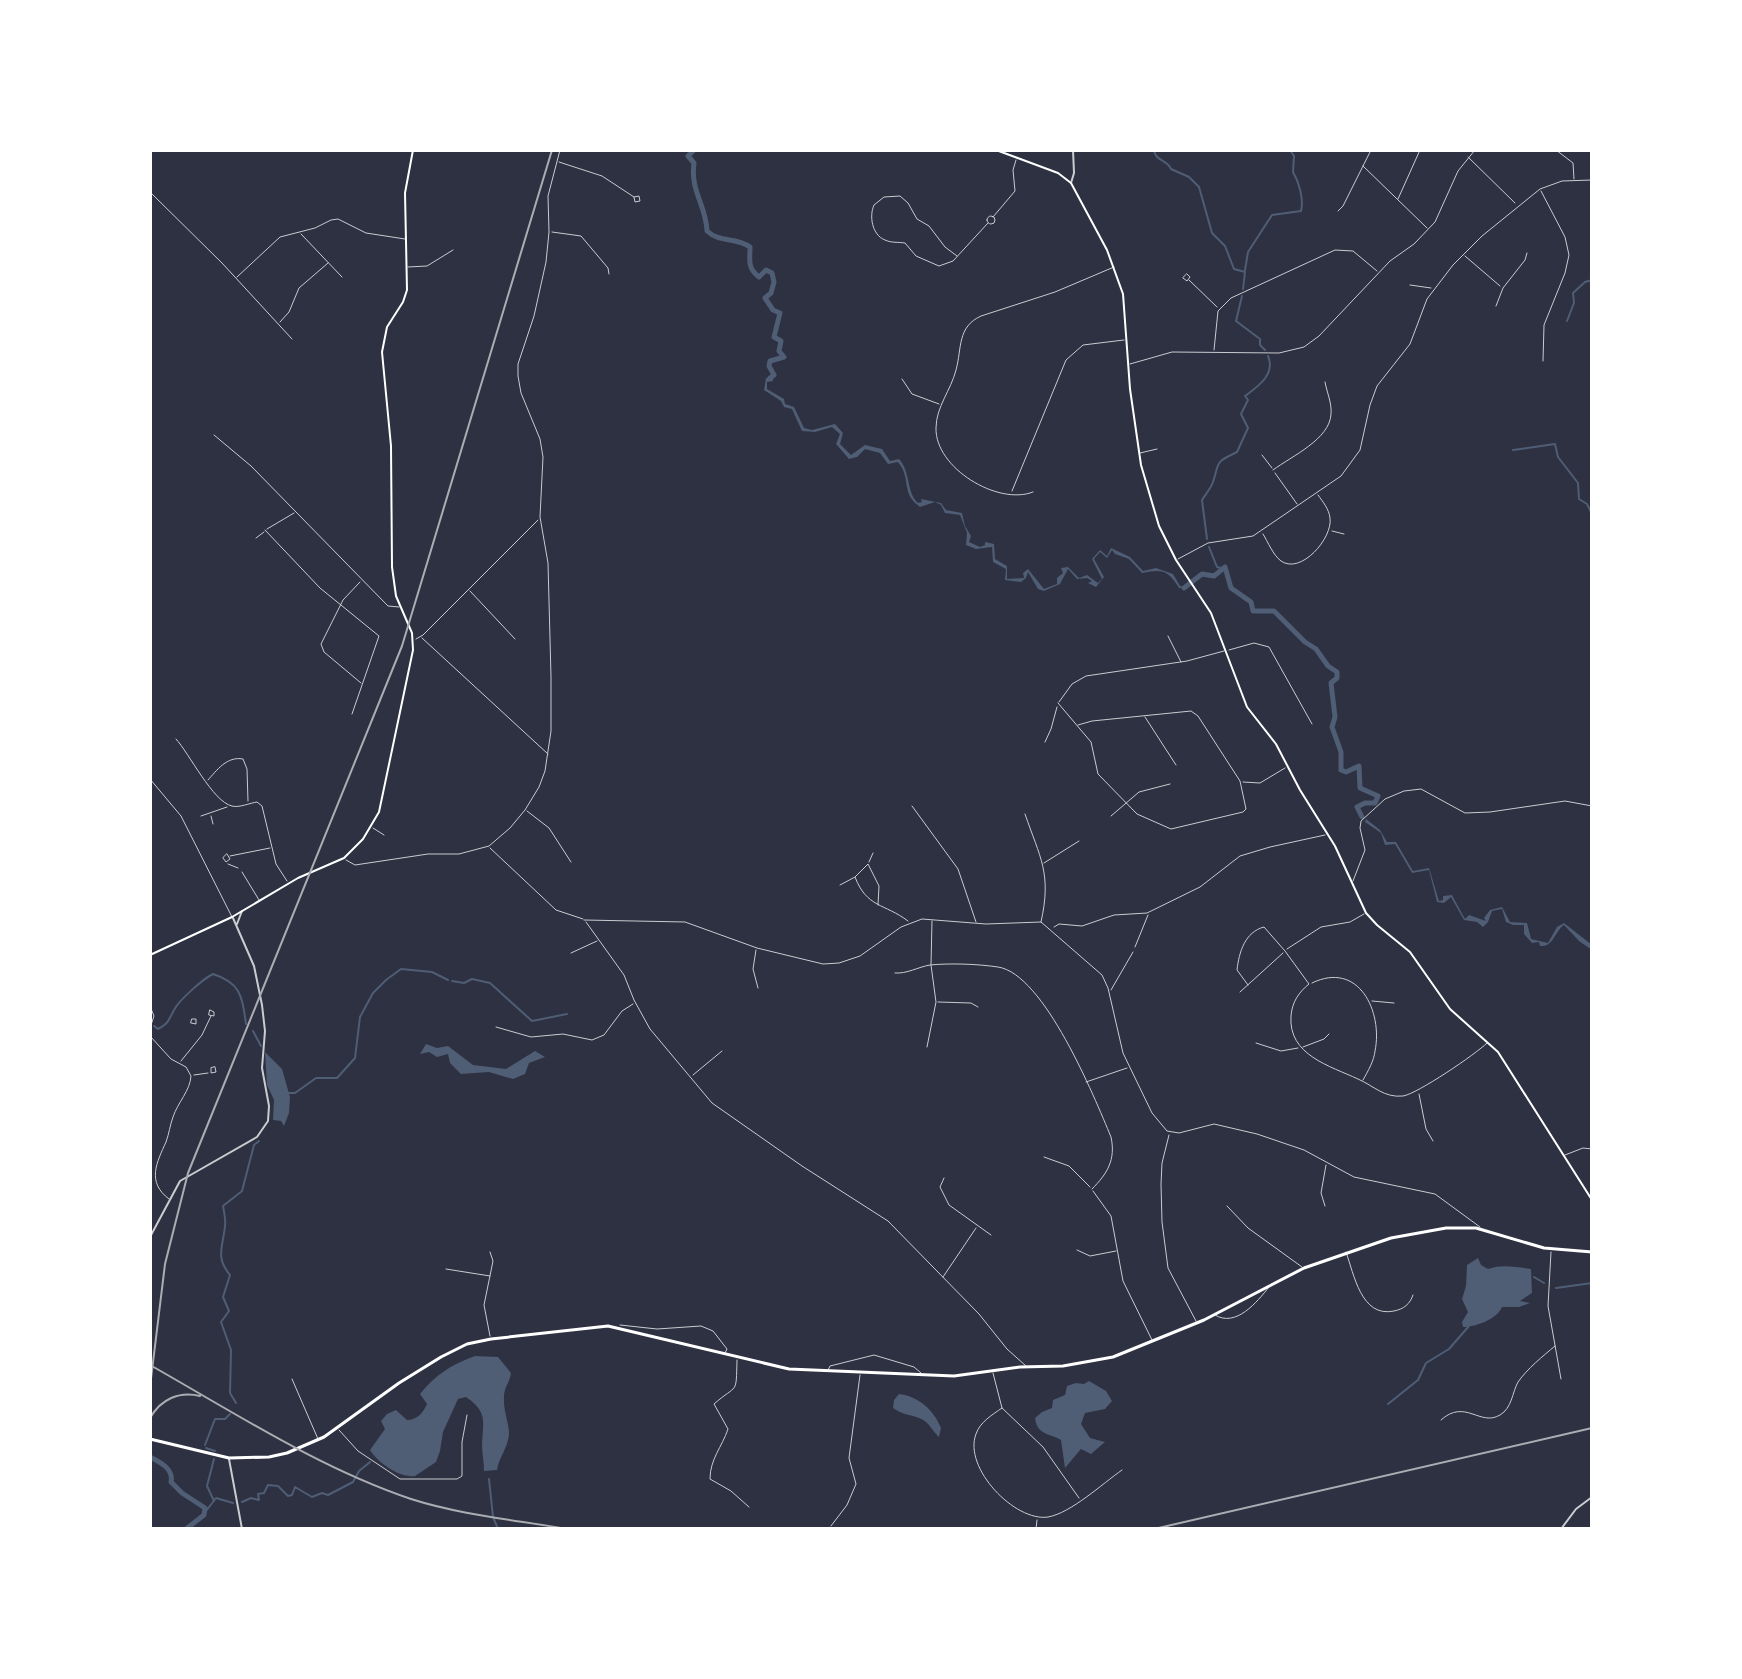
<svg xmlns="http://www.w3.org/2000/svg" width="1742" height="1679" font-family="Manrope,sans-serif">
	<rect width="100%" height="100%" fill="#2d3142"/>
	<path fill="#4f5d75" d="M773 377V381L767 382V389L784 399 785 404 794 407 804 428 812 430 835 424 843 433 840 444 851 455 865 445 882 449 890 461 899 459C911 472 906 492 918 503L922 502 921 499 941 503 946 510 962 513 965 526 971 536 969 542 980 547 985 545V542L994 544 995 559 1007 566V579L1024 578 1023 573 1028 569 1044 589 1057 584V578L1063 573 1061 568 1068 567 1079 578 1087 575 1098 583 1102 579 1092 559 1100 550 1107 556 1111 548 1130 557 1143 571 1156 568 1173 574 1180 586 1185 587 1188 584 1187 588H1179C1168 570 1162 569 1142 573L1129 559 1115 554 1112 550 1107 558 1100 552 1094 559 1104 577 1096 587 1088 583 1092 581 1087 578 1077 579 1068 569 1060 584 1044 591 1038 589 1028 572 1026 578 1021 582 1005 580 1006 569 993 562 992 547 976 549 966 545 967 533 960 515 945 513 941 505 935 502 920 507C900 493 912 479 898 462L888 464 880 453 865 449 857 457 849 459 836 444 840 434 832 427 815 432 802 431 792 409 784 407 781 401 764 390 766 378Z
		M1366 819 1380 830 1387 842H1396L1413 871 1429 868 1439 901 1443 900V896L1452 895 1465 919 1469 915 1486 921 1484 918 1490 910 1502 907 1510 922 1527 923 1531 939 1548 943 1557 927 1564 923 1592 945V950L1579 941 1564 925C1554 932 1554 947 1540 946L1539 942 1532 943 1524 934V925H1513L1506 922 1502 909 1492 911 1488 922 1483 927 1477 922 1464 920 1451 897 1444 903 1437 902 1429 870 1412 873 1395 844 1385 845 1381 833 1365 822Z
		M426 1044 437 1048 448 1046 473 1065 506 1069 535 1051 545 1057 529 1063 525 1074 513 1079 489 1072 461 1074 450 1063 448 1054 437 1057 429 1052 420 1054Z
		M265 1052 282 1069 290 1097 289 1113 284 1126 281 1121 273 1120 274 1100 267 1085Z
		M1478 1258 1481 1265 1488 1269C1503 1264 1516 1267 1531 1269L1532 1293 1520 1301 1530 1303 1519 1307H1502C1498 1318 1477 1327 1463 1327L1462 1322 1468 1312 1462 1299 1466 1286 1467 1265Z
		M475 1356 498 1357 511 1373C510 1382 504 1387 504 1397 503 1410 509 1423 509 1434 508 1448 499 1457 497 1470L484 1471C484 1462 482 1453 482 1444 483 1421 488 1412 466 1397L458 1399 443 1432 440 1451 436 1462 415 1476C399 1478 377 1462 370 1450L385 1429 381 1421 387 1414 396 1410 407 1420C417 1420 423 1413 427 1404L420 1394C435 1375 452 1364 475 1356Z
		M1089 1381 1106 1391 1112 1401 1105 1409 1085 1413 1081 1424 1090 1438 1105 1442 1091 1454 1081 1449 1065 1468 1061 1440C1049 1433 1037 1435 1035 1418L1042 1412 1052 1408 1053 1400 1065 1395 1067 1386 1076 1383 1084 1384Z
		M899 1394C918 1396 934 1410 941 1428L939 1437C932 1431 929 1421 919 1418 909 1414 903 1415 893 1408L894 1400Z"/>
	<g fill="none" stroke-linecap="round" stroke-linejoin="round">
		<path stroke="#4f5d75" stroke-width="2" d="M1154 150C1155 161 1168 160 1171 169L1189 177 1199 187 1212 233 1225 246 1234 269 1245 272 1243 289
			M1245 270 1248 252 1272 215 1301 211C1304 199 1299 182 1293 172L1294 156 1290 150
			M1242 296 1236 321 1260 339V345L1265 350
			M1567 321 1574 303 1573 293 1585 282 1592 280
			M1513 450 1555 444 1558 457 1578 483 1579 499 1587 504 1592 514
			M1207 539 1202 500C1205 495 1211 488 1213 482 1220 461 1214 463 1237 452L1248 428 1241 414 1248 400 1245 396C1257 387 1276 375 1268 356
			M1209 547 1217 567 1221 568
			M452 981 464 983 472 979 490 983 532 1021 567 1014
			M154 1026 158 1029C169 1023 168 1021 174 1010 179 1000 203 979 213 974 241 983 242 996 246 1024
			M253 1031 261 1046
			M288 1093H295L316 1078H337L355 1058 360 1017 373 993 386 980 401 969 432 972 448 980
			M1534 1277 1544 1283
			M1556 1288 1592 1283
			M236 1403 230 1393 231 1350 221 1322 229 1311 223 1297 230 1275C215 1257 223 1247 225 1226 226 1220 224 1212 223 1206L242 1191 254 1145 259 1141
			M1388 1404 1418 1380 1426 1363 1449 1349 1469 1326
			M205 1445 215 1419H225L230 1414
			M206 1448 215 1451
			M214 1459 207 1486 214 1501
			M489 1479 493 1517 498 1529
			M242 1502 251 1498 259 1500 258 1494 264 1493 268 1485 278 1486 288 1496 292 1495 295 1487 312 1497 322 1493 328 1495 353 1482 359 1471 370 1462
			M206 1511 216 1498 233 1503"/>
		<path stroke="#4f5d75" stroke-width="5" d="M694 150 688 156 694 163C690 191 706 205 707 231 720 243 736 237 750 247 750 261 747 267 759 277L766 270 772 273 774 282 771 293 765 298 773 310 780 313 774 337 781 341 779 351 784 357 770 361 769 366 774 375 770 378
			M1184 588 1202 574 1214 576 1225 567 1231 588 1251 602 1253 611H1274L1305 642 1316 649 1328 666 1337 672V678L1331 683 1335 717 1332 727 1341 752V770L1346 772 1359 766 1360 788 1378 796 1375 803H1365L1357 807 1362 817
			M150 1457C160 1462 174 1469 171 1482L182 1493 205 1508 204 1515 186 1529"/>
		<path stroke="#caccd0" stroke-width="1" d="M1556 150 1573 163 1574 179
			M1468 157 1515 203
			M559 162 602 176 634 197 635 202 640 201 639 196 634 197
			M1363 166 1427 228
			M1541 191 1565 237 1569 255 1565 273 1544 325 1543 361
			M150 192 222 263 292 339
			M1398 199 1420 150
			M1338 211 1343 206 1371 150
			M987 220a4 4 0 1 1 8 0a4 4 0 1 1-8 0Z
			M993 217 1015 191 1013 170 1016 160
			M552 232 581 236 608 268 609 274
			M301 234 342 277
			M957 256 945 247 929 226 917 219 908 203 900 196 884 197 874 205C869 216 872 235 885 240 891 243 899 242 905 243L916 256 939 266 953 261 988 223
			M1465 256 1500 286
			M408 267 427 266 453 250
			M1187 274 1190 277 1187 281 1183 278Z
			M237 277 280 237 315 228 331 220 338 219 366 233 405 239
			M1189 280 1217 307
			M1410 285 1431 288
			M1496 306 1503 288 1525 260 1527 253
			M280 322 289 312 299 288 328 263
			M1214 350 1218 311 1231 298 1335 250 1353 251 1377 271
			M1130 364 1172 352 1279 353 1304 347 1319 336 1390 261 1414 244 1435 222 1458 171 1475 150
			M902 379 912 394 939 404
			M214 435 251 466 388 606 399 607
			M1140 453 1157 449
			M1262 455 1272 468
			M1273 470C1292 456 1330 439 1331 414 1332 403 1327 393 1325 382
			M1275 473 1297 504
			M1012 491 1066 360 1083 345 1124 340
			M1033 492C998 506 935 468 936 428 936 407 951 390 956 370 962 348 957 327 981 316L1055 292 1114 267
			M267 529 294 513
			M265 530 320 588 379 636 352 714
			M1332 531 1344 534
			M1263 534C1268 542 1273 555 1281 561 1301 575 1333 538 1330 518 1329 509 1323 502 1318 495
			M256 538 264 532
			M1178 559 1208 543 1253 536 1341 476 1360 450 1370 405 1377 386 1410 344 1427 299 1453 265 1482 236 1540 189 1562 181 1592 180
			M360 582 343 600 321 644 324 652 361 683
			M470 591 515 639
			M1168 636 1181 662
			M422 638 548 754
			M416 639 423 635 538 520
			M1229 650 1254 643 1269 647 1312 724
			M1059 702 1072 684 1086 676 1187 661 1224 651
			M1058 703 1091 742 1098 774 1137 814 1171 829 1243 812 1246 809 1240 781 1198 716 1191 711 1092 721 1078 725
			M1145 717 1176 765
			M176 739C189 753 213 802 232 806 239 808 250 803 257 802L262 806 276 864 287 881
			M1045 742 1051 729 1057 707
			M150 779 181 816 232 917
			M208 780C217 770 227 756 243 759L247 769 248 801
			M1243 782 1260 783 1285 768
			M912 806 958 869 976 922
			M527 811 549 828 571 862
			M1025 814C1040 858 1052 873 1041 922
			M201 816 227 807
			M211 816 213 824
			M1111 816 1139 792 1170 784
			M373 828 384 835
			M490 848 556 910 583 919
			M227 854 230 859 226 862 223 858Z
			M230 856 270 848
			M346 860 355 865 428 854H459L489 846 510 828 525 810 539 787 545 771 551 731V677L548 563 540 517 543 457 540 439 521 393 518 376V364L534 316 546 262 549 232 548 196 560 150
			M869 862 873 853
			M1044 863 1079 841
			M228 864 238 868
			M242 872 259 900
			M1353 881 1365 850 1360 828 1361 821 1385 799 1404 791 1421 789 1465 813 1490 812 1565 801 1592 806
			M150 883 151 880
			M840 885 855 877
			M878 905 879 886 868 864 855 877C867 908 884 903 908 921
			M584 920 685 922 757 948 823 964 839 963 860 956 901 927 922 919 986 924 1041 922 1102 975 1108 988 1123 1053 1152 1113 1167 1131 1179 1133 1214 1124 1257 1134 1304 1150 1354 1177 1435 1194 1480 1227
			M586 922 624 975 634 1000 650 1029 712 1103 802 1166 888 1221 979 1314 1007 1349 1026 1366
			M1054 927 1059 924 1082 926 1114 915 1147 913 1200 887 1240 856 1270 847 1325 835
			M150 945 151 955
			M1135 947 1148 915
			M1287 949 1321 927 1350 922 1364 914
			M756 950 753 969 758 988
			M571 953 597 941
			M895 973C907 974 918 967 930 965 950 963 978 964 998 967 1044 974 1094 1096 1111 1137 1116 1160 1107 1174 1092 1189
			M1312 983C1359 960 1383 1012 1375 1051 1374 1061 1368 1071 1363 1080
			M1248 985 1237 970C1239 952 1245 932 1264 927L1285 951 1309 984C1299 992 1292 1002 1291 1016 1288 1055 1330 1066 1358 1079 1374 1086 1384 1098 1403 1096 1417 1094 1476 1054 1487 1043
			M1111 990 1133 952
			M1240 992 1283 953
			M1372 1001 1394 1003
			M938 1002 971 1003 978 1007
			M150 1006 154 1016 150 1028
			M210 1010 214 1012V1016L209 1015Z
			M192 1019H196V1024L191 1023Z
			M496 1027 531 1037 563 1034 592 1040 604 1035 622 1011 633 1004
			M150 1036 171 1059 186 1067 191 1076C190 1091 178 1102 173 1117 170 1125 169 1134 166 1142 157 1162 146 1182 169 1199
			M1256 1043 1281 1051 1298 1048
			M927 1047 936 1002 931 965 932 921
			M1303 1047 1324 1039 1329 1034
			M181 1061 202 1035 211 1016
			M215 1067 216 1072 211 1073V1068Z
			M194 1075 208 1073
			M693 1075 722 1051
			M1086 1082 1127 1068
			M1419 1094 1426 1129 1433 1141
			M150 1107V1109
			M1169 1135 1162 1163 1161 1184 1162 1222 1168 1268 1196 1321
			M1565 1155 1583 1148 1592 1149
			M1044 1157 1069 1166 1090 1187
			M944 1178 940 1187 949 1205 991 1235
			M1093 1191 1111 1216 1123 1281 1152 1340
			M1227 1206 1248 1228 1302 1267
			M1325 1206 1321 1193 1326 1165
			M1077 1250 1090 1256 1116 1251
			M1346 1252C1354 1274 1361 1318 1394 1311 1404 1309 1410 1304 1413 1295
			M1551 1252 1548 1306 1561 1379
			M446 1269 490 1276
			M943 1277 976 1228
			M1215 1315C1236 1328 1257 1302 1269 1287
			M620 1325 657 1329 701 1326 713 1331 727 1349 725 1353
			M490 1336 484 1305 493 1261 490 1252
			M737 1360C736 1396 738 1383 714 1404L728 1429C722 1447 710 1459 710 1479L731 1491 749 1507
			M828 1370 830 1366 874 1355 914 1367 921 1373
			M993 1373 1002 1408 1043 1447 1079 1498
			M292 1379 318 1439
			M1002 1408C992 1415 980 1422 976 1434 963 1468 1015 1522 1048 1517 1071 1513 1102 1484 1122 1470
			M1441 1420C1465 1398 1480 1427 1500 1415 1512 1408 1512 1393 1518 1382 1527 1369 1543 1356 1555 1346
			M339 1430 358 1451 400 1479H457L462 1476V1442L467 1415
			M831 1526 847 1505 856 1484 849 1458 860 1375
			M1036 1529 1037 1520"/>
		<path stroke="#caccd0" stroke-width="2" d="M1071 183 1074 173 1073 150
			M237 924 242 911
			M150 1237 180 1181 257 1137 268 1121 269 1106 262 1068 265 1031 262 1005 254 966 233 918
			M229 1459 242 1529
			M1561 1529 1576 1509 1592 1497"/>
		<path stroke="#fff" stroke-width="2" d="M996 150 1058 173 1071 183 1107 250 1123 294 1130 389 1141 465 1159 526 1176 560 1211 613 1247 707 1276 744 1300 790 1335 846 1366 913 1377 925 1410 952 1450 1009 1498 1052 1592 1200
			M150 955 232 917 298 878 344 858 363 839 379 812 413 650 412 633 396 596 392 567 391 446 382 352 387 327 403 302 407 290 405 193 413 150"/>
		<path stroke="#fff" stroke-width="3" d="M150 1439 229 1458 269 1457 287 1453 324 1437 399 1383 441 1357 467 1344 491 1339 608 1326 789 1369 954 1376 1020 1367 1063 1366 1113 1357 1204 1320 1304 1268 1391 1238 1446 1228H1476L1544 1248 1592 1252"/>
		<path stroke="#abadb3" stroke-width="2" d="M150 1365C235 1413 319 1468 411 1499 461 1515 516 1520 567 1529
			M150 1387 165 1264 188 1173 402 646 552 150
			M150 1418C161 1399 179 1391 200 1396
			M1154 1529 1592 1428"/>
	</g>
	<rect width="1742" height="1679" fill="none" stroke="#ffffff" stroke-width="304"/>
</svg>
